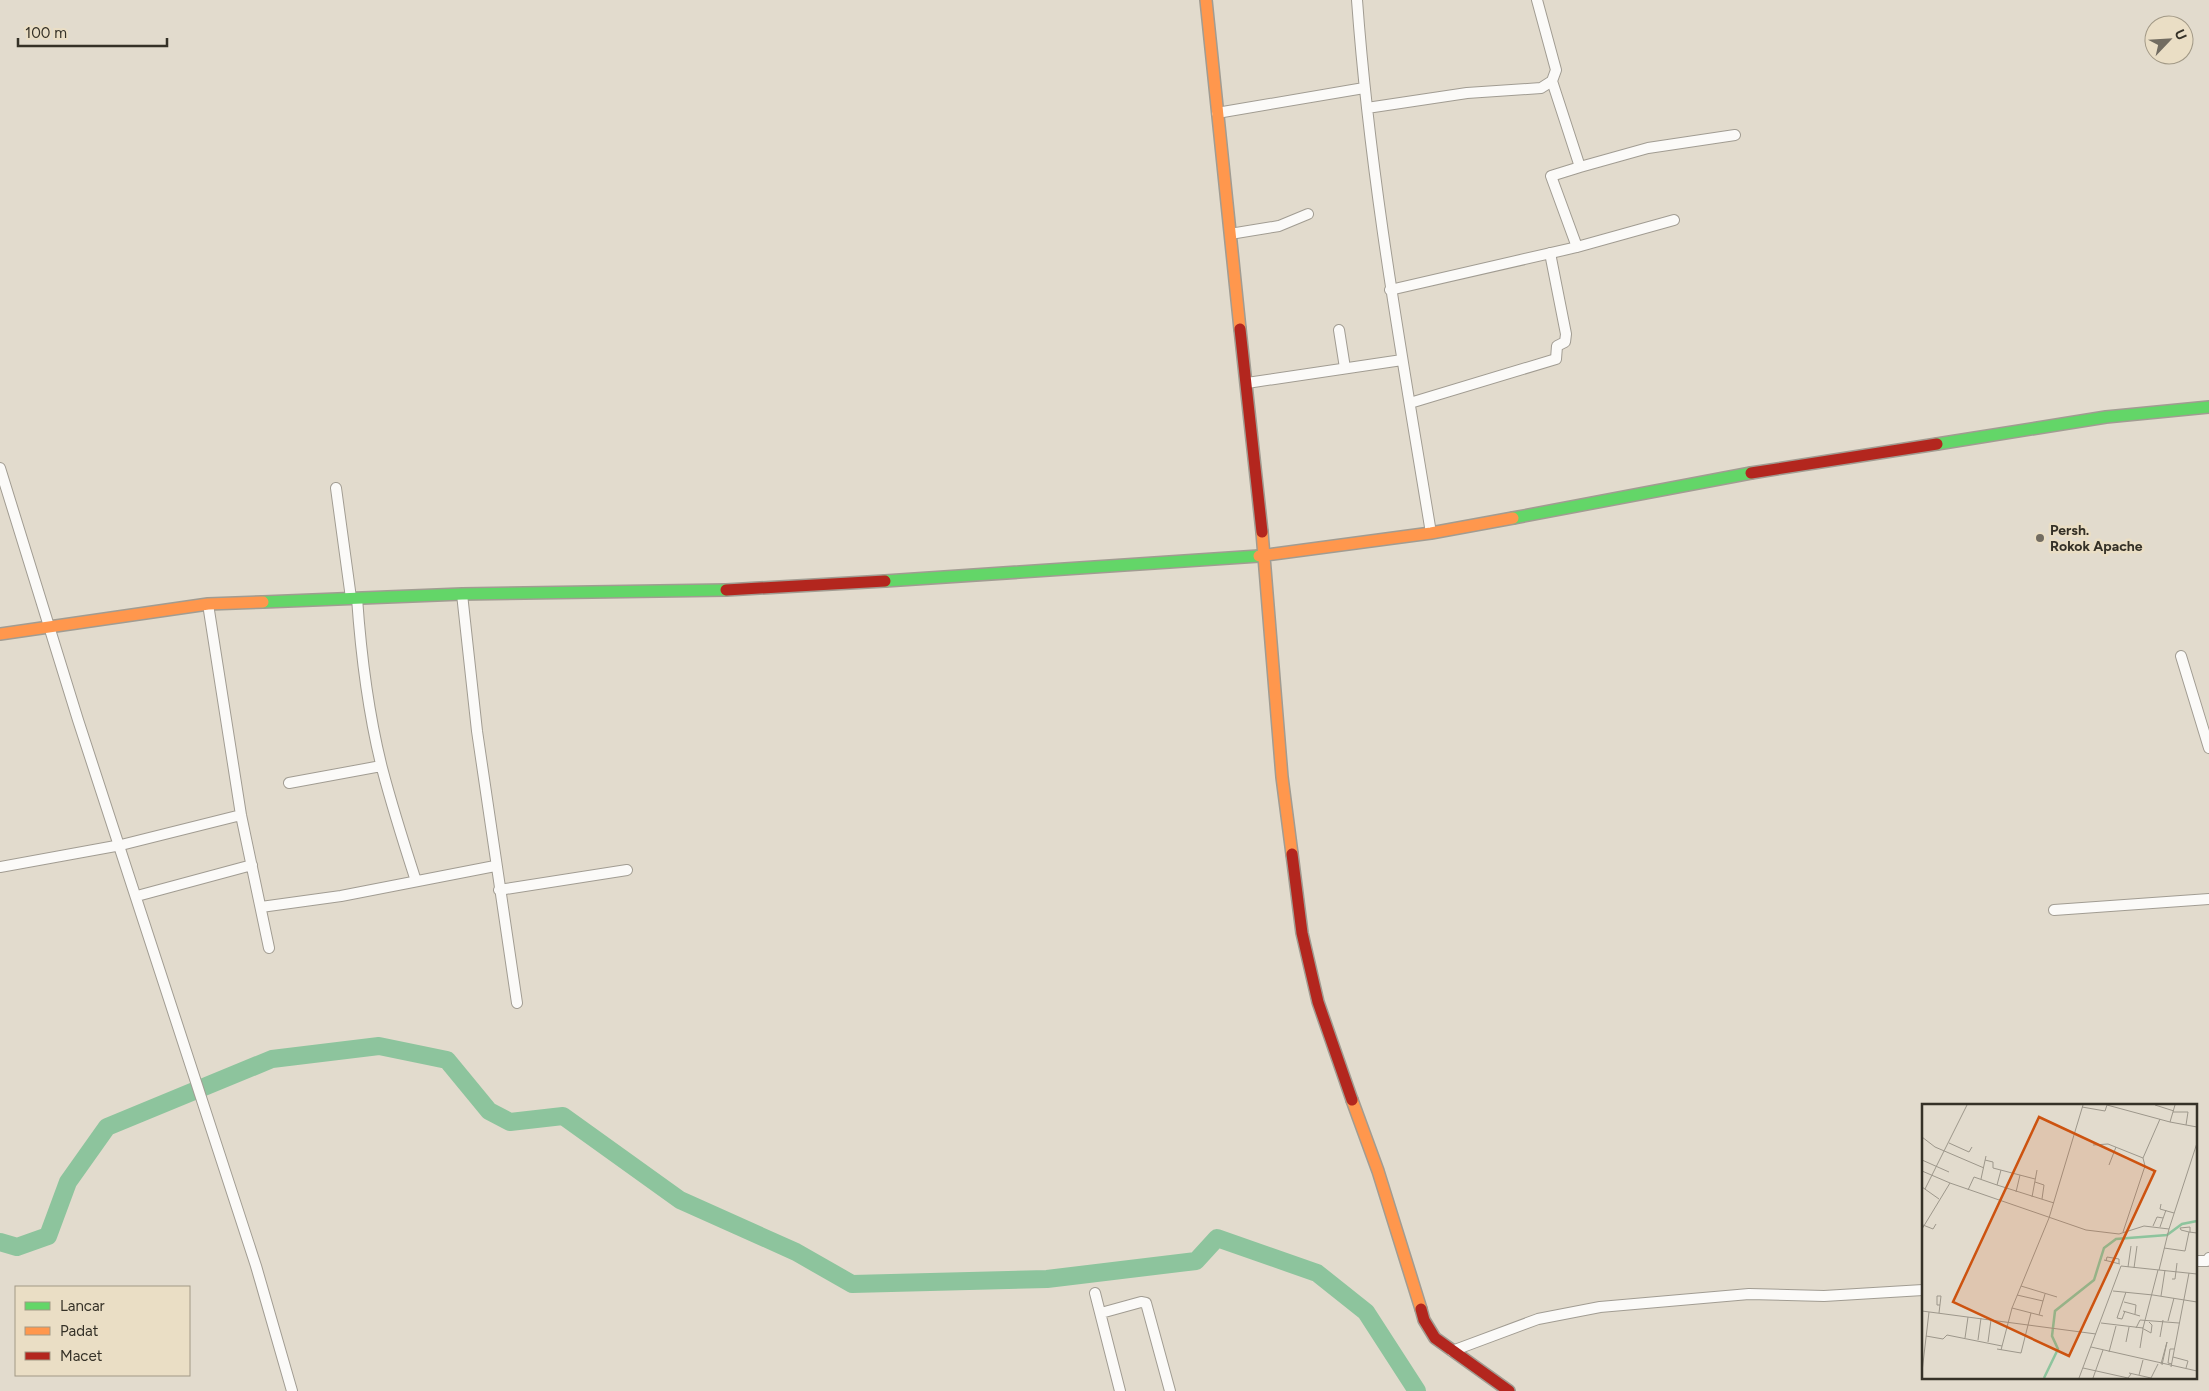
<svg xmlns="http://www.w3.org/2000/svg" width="2209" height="1391" font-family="Figtree,sans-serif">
	<rect width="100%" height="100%" fill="#e2dbcd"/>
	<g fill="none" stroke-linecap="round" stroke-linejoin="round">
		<path stroke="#8dc49d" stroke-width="18" d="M0 1242 17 1247 48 1236 68 1182 107 1127 272 1059 379 1046 447 1060 489 1111 510 1122 563 1116 680 1200 796 1252 852 1284 1047 1279 1196 1261 1217 1238 1317 1273 1366 1312 1417 1391"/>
		<g stroke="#a19c92" stroke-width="12">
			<path id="street" d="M1357 0C1370 179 1402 356 1431 533
				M1552 81 1580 167 1551 176 1577 247
				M1367 108 1467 93 1541 88 1552 81 1556 70 1537 0
				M1217 113 1364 88
				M1580 167 1648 148 1735 135
				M1230 234 1279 226 1308 214
				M1390 290 1577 247 1674 220
				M1339 330 1345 368
				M1247 383 1402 360
				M1410 403 1556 359 1557 346 1565 342 1566 334 1550 253
				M0 468 78 720 256 1266 292 1391
				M336 488 351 598
				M462 594 477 731 517 1003
				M357 598C361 655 368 712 382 768 392 806 404 844 416 881
				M208 604 241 815 269 948
				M2181 656 2209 748
				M289 783 381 766
				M0 867 121 845 241 815
				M499 890 627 870
				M137 896 252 865
				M261 907 341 896 495 866
				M2054 910 2209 899
				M2195 1261H2207L2209 1258
				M1095 1293 1120 1391
				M1101 1313 1141 1302 1146 1303 1170 1391
				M1452 1351 1538 1319 1600 1307 1749 1294 1824 1296 1923 1290"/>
		</g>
		<g stroke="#a19c92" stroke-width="14">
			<path id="fast" d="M1937 444 2106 417 2209 407
				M1513 518 1751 473
				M885 581 1259 556
				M263 602 462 594 726 590"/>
		</g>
		<g stroke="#a19c92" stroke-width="14">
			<path id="slow" d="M1206 0 1240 329
				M1262 532 1282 777 1292 854
				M1259 556 1431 533 1513 518
				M0 634 208 604 263 602
				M1352 1100 1378 1171 1421 1309"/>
		</g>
		<g stroke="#a19c92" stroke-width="14">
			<path id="jam" d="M1240 329 1262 532
				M1751 473 1937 444
				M726 590 885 581
				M1292 854 1302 933 1318 1002 1352 1100
				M1421 1309 1424 1320 1435 1338 1509 1391"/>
		</g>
		<use href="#street" stroke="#fbfaf8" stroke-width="10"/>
		<use href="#fast" stroke="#63d668" stroke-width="11"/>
		<use href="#slow" stroke="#ff974d" stroke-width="11"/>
		<use href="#jam" stroke="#b3261e" stroke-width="11"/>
	</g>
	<circle fill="#726c61" stroke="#eadec5" stroke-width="2" cx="2040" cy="538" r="5"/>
	<g text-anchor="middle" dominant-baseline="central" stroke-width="5" stroke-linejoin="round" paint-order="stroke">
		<g font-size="14" font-weight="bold" fill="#353127" stroke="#eadec5" text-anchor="start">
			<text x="2050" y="530">Persh.<tspan x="2050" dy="16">Rokok Apache</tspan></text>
		</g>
	</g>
	<g transform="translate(1922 1104)">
		<rect width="275" height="275" fill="#e2dbcd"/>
		<path fill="none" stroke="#8dc49d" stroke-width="2.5" d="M122 274 136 245 130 232 133 207 172 176 182 144 194 135 245 131 260 120 275 117"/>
		<path fill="none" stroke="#9d978b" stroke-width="1" d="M233 1 252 7M253 1 248 18 275 23M160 3 183 7 185 1 248 18M251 8H266L264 21M0 33 13 43 62 64M27 39 47 48 50 43M171 41 186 40 221 54M0 56 27 68M63 56 71 58V64L113 75M187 61 194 43M79 66 75 81 132 99M0 67 28 79M59 75 64 52M113 78 122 81 120 95M0 83 17 95M3 85 45 1M46 86 52 73 75 81M94 88 98 71M110 93 115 66M239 100 238 105 252 109M1 121 11 125 14 120M231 122 235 113 241 114M238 123 244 106M0 125 28 79 164 126 197 130 222 122 247 125M201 128 223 62 221 54 238 15M268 128V123L258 124 259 126 267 128 275 129M242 144 263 147 267 128M182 156 198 160M184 157 185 153 197 155V159M206 163 209 142M212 164 215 142M237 166 247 125 275 39M250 175H253L255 159M99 182 135 193M191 187 231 191M95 191 121 197M231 191 275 198M239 192 243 166M202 198 214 201 213 210M18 201H15V192H19M90 204 121 212M0 207 174 230M201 207 218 212M203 207 200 215 195 214 204 188M17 209 19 192M117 211 123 190M246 217 252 194M179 219 221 224 236 166M214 224 218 216 257 219M220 224 229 229 230 221 227 218M4 232 21 235 25 231 80 242M238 233 241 216M43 234 46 213M56 236 59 214M66 238 69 216M204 238 207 223M169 243 275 267M218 244 221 225M75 245 99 249 109 209M79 246 90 204 127 114 161 1M187 248 194 222M251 253 266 257 264 264M239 260 245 238 240 261M250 260 246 259 248 245H252M249 263 267 169M161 264 206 274 209 270M0 268 7 208M207 269 229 274M217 271 221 256M157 274 199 162 275 170M171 274 181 246M229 274 236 260"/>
		<path fill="#cd5310" fill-opacity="0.15" stroke="#cd5310" stroke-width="2.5" d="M117 13 233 67 147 252 31 198Z"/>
		<rect width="275" height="275" fill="none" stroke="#353127" stroke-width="2.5"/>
	</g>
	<rect x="15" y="1286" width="175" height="90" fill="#eadec5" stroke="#a29986"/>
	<rect x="25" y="1302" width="25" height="8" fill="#63d668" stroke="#a29986"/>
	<text x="60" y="1311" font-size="15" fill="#353127">Lancar</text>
	<rect x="25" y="1327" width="25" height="8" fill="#ff974d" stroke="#a29986"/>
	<text x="60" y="1336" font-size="15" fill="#353127">Padat</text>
	<rect x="25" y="1352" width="25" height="8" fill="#b3261e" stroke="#a29986"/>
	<text x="60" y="1361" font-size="15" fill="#353127">Macet</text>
	<g transform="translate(2169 40) rotate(65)"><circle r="24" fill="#eadec5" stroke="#a29986"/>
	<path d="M0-4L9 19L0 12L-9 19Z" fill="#726c61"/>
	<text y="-8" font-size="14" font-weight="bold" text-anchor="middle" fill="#353127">U</text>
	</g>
	<path d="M18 38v8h149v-8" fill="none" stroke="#353127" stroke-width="2.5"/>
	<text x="25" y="38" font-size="15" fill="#353127" stroke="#eadec5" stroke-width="4" paint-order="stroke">100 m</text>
</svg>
